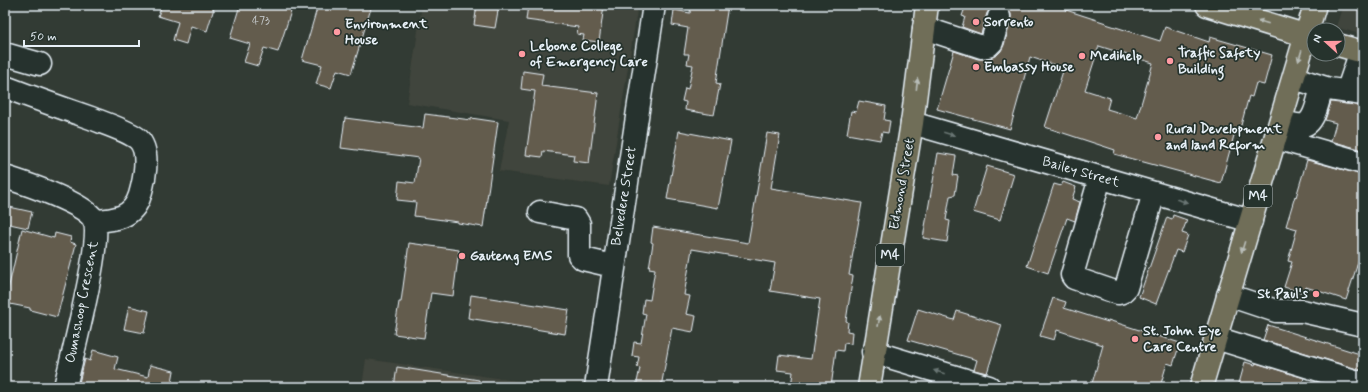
<svg xmlns="http://www.w3.org/2000/svg" width="1368" height="392" font-family="Mynerve,sans-serif">
	<rect width="100%" height="100%" fill="#323b34"/>
	<filter id="ink" filterUnits="userSpaceOnUse"><feTurbulence type="fractalNoise" baseFrequency=".025" numOctaves="2"/><feDisplacementMap in="SourceGraphic" scale="8" xChannelSelector="R" yChannelSelector="G"/><feConvolveMatrix kernelMatrix="1 2 1 2 8 2 1 2 1" color-interpolation-filters="sRGB"/></filter>
	<g filter="url(#ink)">
		<path fill="#41453c" d="M422 5H638L609 186 499 171 509 120 407 103Z
			M1343 5H1363V35L1336 27Z
			M366 359 557 387H362Z"/>
		<path fill="#645b4e" stroke="#e8f1f8" fill-rule="evenodd" d="M162 5H215L207 31 191 26 186 44 173 40 178 22 158 16Z
			M240 5H293L278 52 264 48 258 66 244 62 250 44 230 38Z
			M318 5H372L351 74 337 70 331 88 316 84 322 65 302 60Z
			M477 5H499L495 28 474 25Z
			M528 5H604L599 42 583 40 584 35 577 34 578 27 526 20Z
			M691 5H728L716 83 720 84 714 115 685 110 686 102 682 101 685 88 688 89 693 65 687 64 689 54H684L688 28 672 25 674 10 690 13Z
			M966 5H996L991 8 987 13 981 34 962 27 965 17 962 16Z
			M1002 5H1068L1066 10 1106 23V24L1160 41 1165 27 1209 42 1210 37 1272 55 1264 85 1256 83 1252 97 1249 96 1240 129 1236 128 1221 183 1114 154 1115 150 1045 127 1064 68 1030 57 1010 129 937 109 954 51 978 59H984L990 58 997 55 1001 51 1004 45 1011 20V14L1008 9ZM1099 46 1153 63 1137 118 1107 109 1110 98 1085 90Z
			M523 71 543 74 541 86 598 93 589 163 573 161 574 155 543 151 542 157 526 155 535 91 521 89Z
			M859 101 886 106 884 120 890 121 888 133 882 132 880 140 847 134 851 111 856 112Z
			M1331 102 1363 106V150L1331 141 1336 123 1325 120Z
			M425 114 471 120V118L498 122 483 227 458 223V222L414 216 416 202 397 200 399 181 415 183 419 158 341 148 345 118 423 128Z
			M679 131 731 141 718 208 667 199Z
			M767 133 780 135 771 188 862 203 849 275 853 276 846 321 848 322 847 331 852 332 851 344 844 343 843 351 836 350 831 387H791L793 372 777 370 779 355 811 359 820 299 770 291 775 263 692 249 684 295 690 296 686 314 696 316 693 332 672 328 661 387H636L640 368 637 367 639 357 632 356 634 342 641 343 646 314 642 313 644 299 650 300 655 269 649 268 653 243 651 242 653 227 748 243Z
			M938 153 956 156 953 175 958 176 955 195 950 196 946 220 950 221 947 242 923 238Z
			M1307 160 1363 175V247L1346 300 1306 287 1304 293 1284 287 1292 262 1288 261 1297 229 1286 226 1295 196 1296 197Z
			M987 166 1014 174 1000 220 973 212Z
			M1063 182 1076 187 1072 199 1080 202 1075 221 1067 218 1048 273 1027 266 1054 184 1061 186Z
			M5 206 32 212 28 228 5 223Z
			M1173 215 1187 220 1182 233 1188 235 1182 252 1176 250 1156 304 1139 297 1167 217 1172 219Z
			M22 229 54 238 55 233 71 237 70 242 76 244 57 317 30 310V308L5 303Z
			M409 243 459 250 453 296 431 293 424 338 394 334 399 302H401Z
			M471 295 569 310 565 334 468 318Z
			M1053 298 1066 302 1064 308 1108 322V320L1180 343 1173 365 1167 363 1160 387H1091L1103 345 1057 330 1054 340 1040 336Z
			M129 306 149 311 144 333 124 329Z
			M918 309 954 320 957 311 1002 325 987 373 974 370 977 360 908 340Z
			M1268 325 1363 355V371L1263 340Z
			M93 350 118 357 115 369 148 377 150 365 174 371 171 387H78L85 359 90 361Z
			M1245 362 1255 365 1256 363 1304 378 1301 387H1238Z
			M397 367 479 380V387H394Z"/>
		<g fill="none" stroke-linecap="round" stroke-linejoin="round">
			<g stroke="#e8f1f8" stroke-width="25">
				<path id="minor" d="M924 28 982 47 988 46 992 42 999 17
					M5 54 40 64
					M1294 78 1329 89 1363 94
					M5 87C34 98 62 108 91 118 103 123 129 131 138 139 151 151 144 181 140 195 133 218 115 220 94 221
					M1347 92 1361 51
					M1281 121C1287 123 1296 126 1303 125 1315 124 1319 96 1322 87
					M912 123 1251 221
					M1276 138 1363 163
					M5 177C24 183 85 203 94 220 103 239 71 360 65 387
					M1100 178 1072 275 1074 278 1118 293 1122 292 1126 288 1154 193
					M540 212 576 219 579 224V255L583 259 613 266
					M1228 295 1276 311H1302L1363 325
					M1216 338 1358 382
					M873 352 989 387
					M596 387 654 5"/>
			</g>
			<g stroke="#e8f1f8" stroke-width="25">
				<path id="major" d="M1207 5 1314 38
					M1338 45 1363 52
					M869 387 912 123 927 5
					M1201 387 1315 5"/>
			</g>
			<use href="#minor" stroke="#26332d" stroke-width="22"/>
			<use href="#major" stroke="#706e59" stroke-width="22"/>
		</g>
		<defs><path id="oneway-solid" d="M-6-.8H1V-3.2L6.5 0L1 3.2V.8H-6Z"/></defs>
		<g fill="#b8bdb8">
			<use href="#oneway-solid" transform="translate(1263 22) rotate(-163)"/>
			<use href="#oneway-solid" transform="translate(1300 56) rotate(107)"/>
			<use href="#oneway-solid" transform="translate(917 84) rotate(-83)"/>
			<use href="#oneway-solid" transform="translate(1243 247) rotate(107)"/>
			<use href="#oneway-solid" transform="translate(879 321) rotate(-80)"/>
		</g>
		<g fill="#6a7674">
			<use href="#oneway-solid" transform="translate(949 134) rotate(16)"/>
			<use href="#oneway-solid" transform="translate(1182 201) rotate(16)"/>
			<use href="#oneway-solid" transform="translate(939 372) rotate(-163)"/>
		</g>
	</g>
	<g fill="#ff9aa2" stroke="#26332d" stroke-width="1.5">
		<circle cx="976" cy="22" r="4"/>
		<circle cx="337" cy="32" r="4"/>
		<circle cx="522" cy="54" r="4"/>
		<circle cx="1082" cy="56" r="4"/>
		<circle cx="1170" cy="61" r="4"/>
		<circle cx="976" cy="67" r="4"/>
		<circle cx="1158" cy="137" r="4"/>
		<circle cx="462" cy="256" r="4"/>
		<circle cx="1316" cy="294" r="4"/>
		<circle cx="1135" cy="339" r="4"/>
	</g>
	<g text-anchor="middle" dominant-baseline="central" stroke-width="3.5" stroke-linejoin="round" paint-order="stroke">
		<g font-size="12" fill="#c7ccce">
			<text x="261" y="21">473</text>
		</g>
		<g fill="#26332d" stroke="#aeb8bb" stroke-width="1">
			<rect x="1244" y="185" width="28" height="22" rx="3"/>
			<rect x="876" y="244" width="28" height="22" rx="3"/>
		</g>
		<g font-size="13" font-weight="bold" fill="#e8f1f8">
			<text x="1258" y="196">M4</text>
			<text x="890" y="255">M4</text>
		</g>
		<g font-size="14" font-weight="bold" fill="#e8f1f8" stroke="#26332d" text-anchor="start">
			<text x="984" y="22">Sorrento</text>
			<text x="345" y="24">Environment<tspan x="345" dy="16">House</tspan></text>
			<text x="530" y="46">Lebone College<tspan x="530" dy="16">of Emergency Care</tspan></text>
			<text x="1178" y="53">Traffic Safety<tspan x="1178" dy="16">Building</tspan></text>
			<text x="1090" y="56">Medihelp</text>
			<text x="984" y="67">Embassy House</text>
			<text x="1166" y="129">Rural Development<tspan x="1166" dy="16">and land Reform</tspan></text>
			<text x="470" y="256">Gauteng EMS</text>
			<text x="1308" y="294" text-anchor="end">St Paul's</text>
			<text x="1143" y="331">St. John Eye<tspan x="1143" dy="16">Care Centre</tspan></text>
		</g>
		<g font-size="14" fill="#e8f1f8" stroke="#26332d">
			<text transform="translate(1081 172) rotate(16)">Bailey Street</text>
			<text transform="translate(902 184) rotate(-80)">Edmond Street</text>
			<text transform="translate(624 196) rotate(-81)">Belvedere Street</text>
			<text transform="translate(82 302) rotate(-79)">Oumashoop Crescent</text>
		</g>
	</g>
	<rect width="1368" height="392" fill="none" stroke="#26332d" stroke-width="20"/>
	<rect x="10" y="10" width="1348" height="372" fill="none" stroke="#e8f1f8" stroke-width="1.5" filter="url(#ink)"/>
	<g transform="translate(1326 42) rotate(291)"><circle r="19" fill="#26332d" stroke="#747f7e"/>
	<path d="M0-3L7 15L0 10L-7 15Z" fill="#ff9aa2"/>
	<text y="-6" font-size="11" font-weight="bold" text-anchor="middle" fill="#e8f1f8">N</text>
	</g>
	<path d="M24 40v6h115v-6" fill="none" stroke="#e8f1f8" stroke-width="2"/>
	<text x="30" y="40" font-size="12" fill="#e8f1f8" stroke="#26332d" stroke-width="3" paint-order="stroke">50 m</text>
</svg>
